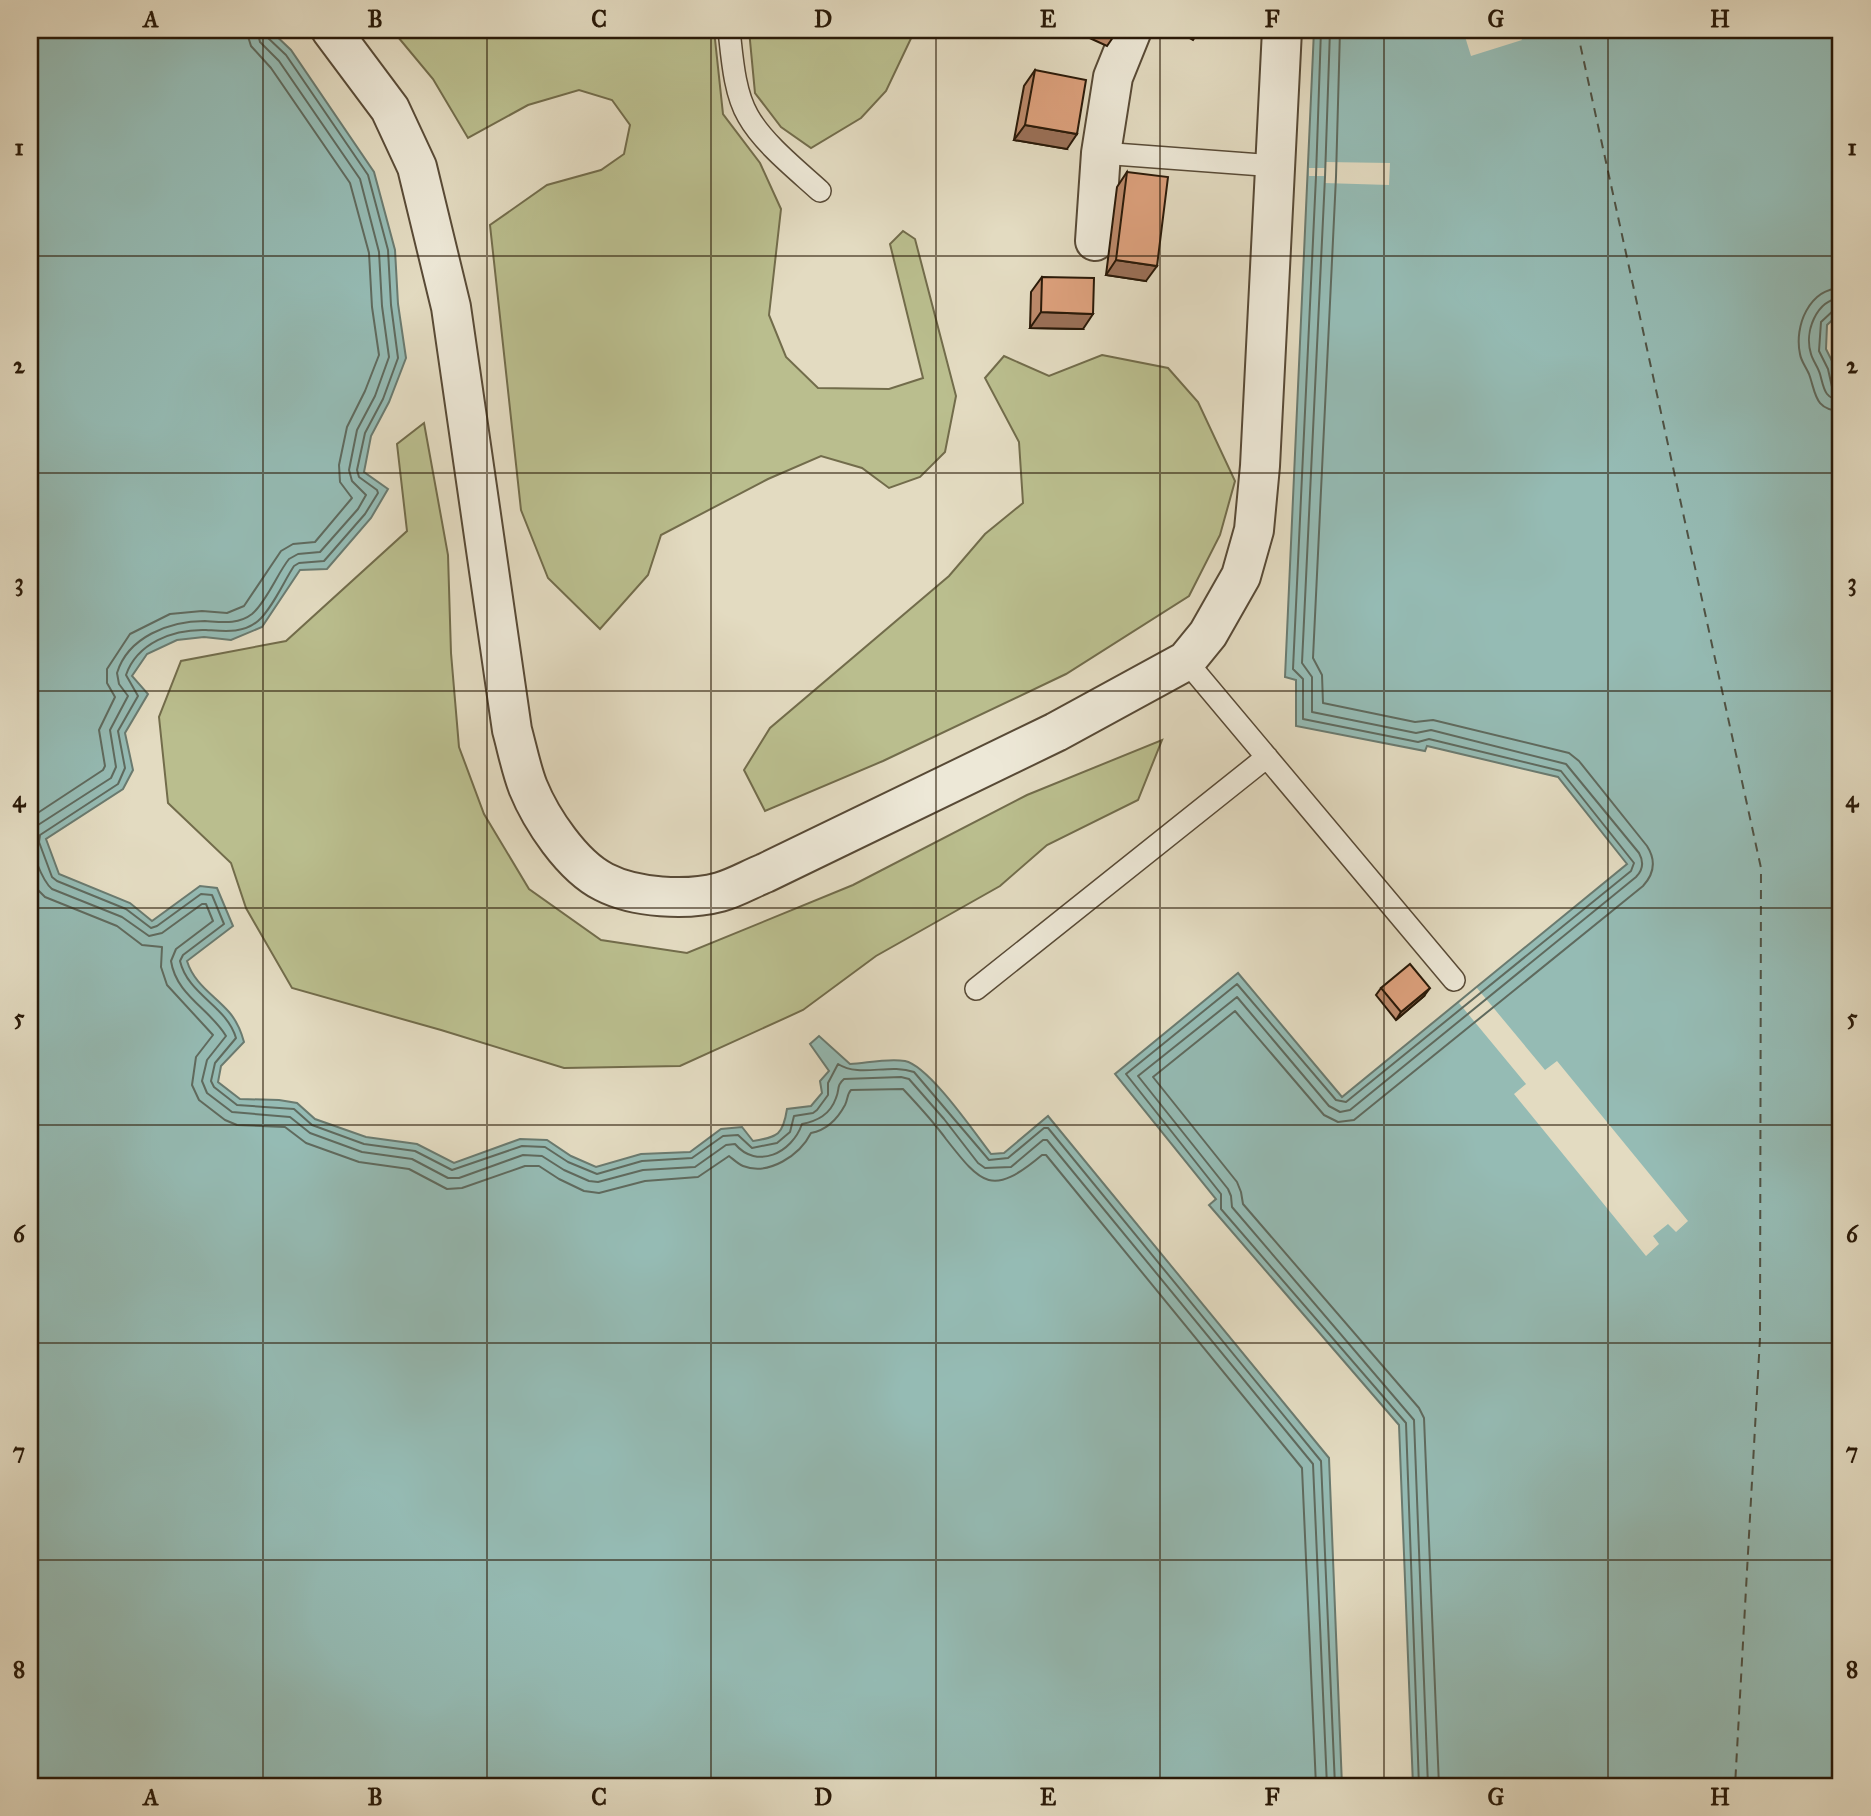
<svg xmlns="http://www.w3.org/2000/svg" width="1871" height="1816" font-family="'IM FELL Great Primer',serif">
	<rect width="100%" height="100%" fill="#e3dbc1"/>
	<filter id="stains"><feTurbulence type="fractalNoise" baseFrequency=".00286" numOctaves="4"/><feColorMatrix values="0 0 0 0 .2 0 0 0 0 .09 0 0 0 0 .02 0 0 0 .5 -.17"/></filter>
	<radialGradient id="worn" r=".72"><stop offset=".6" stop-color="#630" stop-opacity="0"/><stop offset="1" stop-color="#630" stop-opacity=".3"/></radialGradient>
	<path fill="#babe8e" stroke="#726c4b" stroke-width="2" d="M395 30H714L723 114 760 163 781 209 769 315 786 357 818 388 889 389 923 378 890 244 903 231 915 239 956 396 945 452 920 477 889 488 862 468 821 456 768 479 661 535 648 575 600 629 548 578 521 510 490 225 547 185 601 170 624 154 630 125 612 100 579 90 528 105 468 138 433 79 393 31Z
		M749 30H915L886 91 861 118 811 148 781 127 755 93Z
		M1102 355 1168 368 1198 402 1235 481 1220 535 1189 596 1066 674 883 761 765 811 744 770 770 728 949 576 985 534 1023 503 1019 442 985 378 1004 356 1049 376Z
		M424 423 448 555 451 653 459 747 484 814 529 889 601 940 687 953 853 885 1027 795 1162 740 1138 800 1047 845 1000 886 876 956 803 1010 680 1066 564 1068 441 1030 292 988 246 908 231 863 168 803 159 717 181 661 286 641 407 531 397 444Z"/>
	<path fill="#95bbb4" stroke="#6a7a6f" stroke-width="2" d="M30 30H270L291 50 374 172 395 250 398 304 406 358 389 402 371 436 364 472 388 489 371 518 327 569 300 570 262 627 231 640 204 637 177 640 147 654 132 676 148 694 125 733 133 770 123 789 46 839 59 874 130 903 152 921 200 886 217 888 233 926 187 961C194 984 214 995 229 1012 237 1021 241 1031 244 1042L221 1066 218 1082 240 1099 279 1100 297 1103 315 1119 366 1137 417 1144 454 1163 520 1139 547 1140 571 1156 596 1167 641 1154 690 1152 721 1129 742 1127 753 1141C778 1137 783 1135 787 1109L811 1106 822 1093 820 1081 829 1071 810 1044 819 1036 850 1064C867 1063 888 1058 905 1061 929 1066 974 1132 991 1154L1004 1153 1048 1116 1329 1458 1342 1786H30Z
		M1314 30H1841V312L1827 325 1826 349 1835 367 1841 392V1786H1413L1399 1425 1209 1205 1216 1199 1115 1074 1238 973 1342 1097 1627 864 1558 777 1427 746 1425 751 1296 726V680L1285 677Z"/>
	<path fill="#e3dbc1" d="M1463 30H1518L1522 40 1471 56Z
		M1326 162 1390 163 1389 185 1324 183V176H1309V168H1326Z
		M1477 988 1545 1070 1557 1061 1688 1221 1676 1232 1668 1224 1653 1236 1659 1244 1646 1256 1514 1094 1526 1084 1459 1003Z"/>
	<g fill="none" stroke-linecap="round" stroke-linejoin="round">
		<path stroke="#5f6a5e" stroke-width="2" d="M257 30 260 42 279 61 360 179 379 252 382 306 389 357 375 396 357 430 349 470 352 481 366 495 358 509 320 552 298 554 289 559C277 574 267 601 252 614 238 625 221 622 205 621 169 621 128 637 117 673L119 684 128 696 110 730 116 767 111 778 38 825C34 829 32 830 31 835 28 846 43 882 52 889L122 917 149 936 162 933 202 904H206L213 921 176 949 171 961C176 995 210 1009 226 1036L207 1060 202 1081 207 1093 232 1112 290 1117 310 1133 362 1152 412 1159 448 1178H459L523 1155 542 1156 564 1170 589 1181 598 1182 643 1170 695 1167 726 1145 735 1144C757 1170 792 1153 802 1124 817 1121 830 1115 836 1098 840 1089 836 1086 844 1079L901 1077 909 1079 944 1119 978 1163 985 1168 1011 1167 1043 1140H1047L1313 1464 1327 1786
			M266 30 267 37 286 55 368 175 388 250 391 305 398 358 383 399 365 433 357 470 359 477 377 490 378 493 365 514 324 561 299 563 294 566C284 581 272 609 258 621 243 634 223 631 206 630 173 629 137 643 126 675L138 696 118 731 125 768 118 784 40 835 39 842 52 877 57 881 126 909 151 928 157 926 201 894 212 895 224 924 183 955 180 961C188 995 227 1006 236 1038L215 1063 211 1081 214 1087 237 1105 294 1109 312 1125 364 1144 415 1151 452 1170 522 1146 545 1147 568 1162 597 1174 642 1161 692 1158 723 1136 738 1135 752 1148 777 1143 790 1132 794 1116 813 1113 817 1110 828 1095V1083L838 1064C860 1078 889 1063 914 1072L989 1160 1008 1158 1044 1128H1048L1321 1461 1335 1786
			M1321 30 1316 176 1293 669 1303 679V719L1418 742 1429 739 1561 771 1634 863 1631 871 1346 1102 1336 1100 1237 984 1126 1074 1221 1194V1209L1406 1423 1419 1786
			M1330 30 1325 177 1302 663 1312 677V712L1416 733 1431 730 1566 764 1639 853C1644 862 1643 870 1636 877L1350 1110 1340 1112 1329 1106 1237 997 1138 1076 1228 1189 1231 1196 1232 1207 1414 1420 1428 1786
			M1340 30 1336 177 1313 658 1322 675 1323 703 1415 722 1433 720 1569 753 1579 761 1647 846C1656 860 1654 874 1643 886L1354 1120 1338 1122 1324 1115 1235 1011 1153 1077 1237 1182 1241 1192 1243 1204 1419 1408 1424 1418 1439 1786
			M1841 288C1809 289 1794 326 1800 354 1801 361 1806 367 1809 374 1816 393 1814 410 1841 411
			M1841 298C1816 300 1804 332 1811 354 1813 361 1818 367 1820 374 1824 388 1824 399 1841 400
			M1841 307 1835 309 1821 322 1819 351 1828 369 1832 387 1841 392
			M30 818 103 770 105 766 99 730 115 697 107 683V669L130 634 170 614 202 611 227 613 244 606 281 551 293 544 315 542 352 498 340 482 339 465 347 427 365 391 379 355 372 307 369 253 350 183 271 68 251 46 246 30
			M30 872 37 889 45 897 117 926 142 945 162 947 161 967 167 985 213 1035 196 1057 192 1085 199 1100 225 1120 237 1125 285 1127 306 1143 359 1162 409 1169 447 1189 462 1188 525 1166H539L559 1179 584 1191 599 1193 645 1181 698 1177 729 1156C733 1159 738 1164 743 1166 769 1176 800 1155 811 1133 827 1130 837 1120 845 1105 848 1099 847 1094 851 1090L903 1089C918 1105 933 1121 946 1139 982 1185 992 1197 1042 1155H1046L1302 1468 1316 1786"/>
		<path stroke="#4f5244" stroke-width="2" stroke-dasharray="9 7" stroke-linecap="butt" d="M1577 30 1761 868 1760 1338 1735 1786"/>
		<g stroke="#584a36" stroke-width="24">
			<path id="service" d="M729 30C732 56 734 92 748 116 763 143 797 170 820 191
				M1101 153 1276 166
				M1186 661 1454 980
				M976 989 1267 757"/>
		</g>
		<g stroke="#584a36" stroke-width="42">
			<path id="minor" d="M331 30 390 109 417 167 451 307 512 730C517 748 521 769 528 787 541 819 572 866 604 882 635 898 687 901 720 892 735 888 750 879 765 873L1056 732 1186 661 1208 634 1241 576 1254 530 1260 466 1282 30
				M1095 241 1101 153 1113 77 1132 30"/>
		</g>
		<use href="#service" stroke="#ede8d7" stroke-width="21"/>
		<use href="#minor" stroke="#ede8d7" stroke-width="38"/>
	</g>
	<path fill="#bd8a6b" stroke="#291908" stroke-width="2" d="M1072 30H1118L1107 46Z
		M1175 30H1200L1193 40Z
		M1035 70 1067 149 1014 140 1024 86Z
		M1127 172 1146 281 1106 275 1117 187Z
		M1042 277 1083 329 1030 328 1031 292Z
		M1381 988 1424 996 1396 1020 1376 995Z"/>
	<path fill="#9a7057" stroke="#291908" stroke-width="2" d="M1025 125 1077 134 1067 149 1014 140Z
		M1116 260 1157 266 1146 281 1106 275Z
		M1041 312 1093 314 1083 329 1030 328Z
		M1430 988 1424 996 1396 1020 1401 1012Z"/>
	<path fill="#dca07c" stroke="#291908" stroke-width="2" d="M1035 70 1086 80 1077 134 1025 125Z
		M1127 172 1168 177 1157 266 1116 260Z
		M1042 277 1094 278 1093 314 1041 312Z
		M1410 964 1430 988 1401 1012 1381 988Z"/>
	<path fill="none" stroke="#291908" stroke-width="2" stroke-opacity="0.55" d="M263 30V1786M487 30V1786M711 30V1786M936 30V1786M1160 30V1786M1384 30V1786M1608 30V1786M30 256H1841M30 473H1841M30 691H1841M30 908H1841M30 1125H1841M30 1343H1841M30 1560H1841"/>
	<rect width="1871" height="1816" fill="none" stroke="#e3dbc1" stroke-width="77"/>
	<rect x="38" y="38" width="1794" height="1740" fill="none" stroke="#291908" stroke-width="2.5"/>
	<g font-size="23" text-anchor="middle" font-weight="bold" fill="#291908">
		<text x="151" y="27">A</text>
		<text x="375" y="27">B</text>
		<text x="599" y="27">C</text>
		<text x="823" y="27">D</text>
		<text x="1048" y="27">E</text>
		<text x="1272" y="27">F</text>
		<text x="1496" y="27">G</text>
		<text x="1720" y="27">H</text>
		<text x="19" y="155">1</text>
		<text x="1852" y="155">1</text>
		<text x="19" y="373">2</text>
		<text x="1852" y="373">2</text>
		<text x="19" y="590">3</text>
		<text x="1852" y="590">3</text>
		<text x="19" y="807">4</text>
		<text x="1852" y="807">4</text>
		<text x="19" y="1025">5</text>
		<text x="1852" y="1025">5</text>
		<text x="19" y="1242">6</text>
		<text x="1852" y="1242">6</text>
		<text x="19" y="1459">7</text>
		<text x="1852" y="1459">7</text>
		<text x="19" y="1677">8</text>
		<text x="1852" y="1677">8</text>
		<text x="151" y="1805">A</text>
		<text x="375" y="1805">B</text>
		<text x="599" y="1805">C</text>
		<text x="823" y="1805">D</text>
		<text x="1048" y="1805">E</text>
		<text x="1272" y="1805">F</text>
		<text x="1496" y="1805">G</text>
		<text x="1720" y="1805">H</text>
	</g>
	<rect width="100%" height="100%" filter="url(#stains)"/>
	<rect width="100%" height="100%" fill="url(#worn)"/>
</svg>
